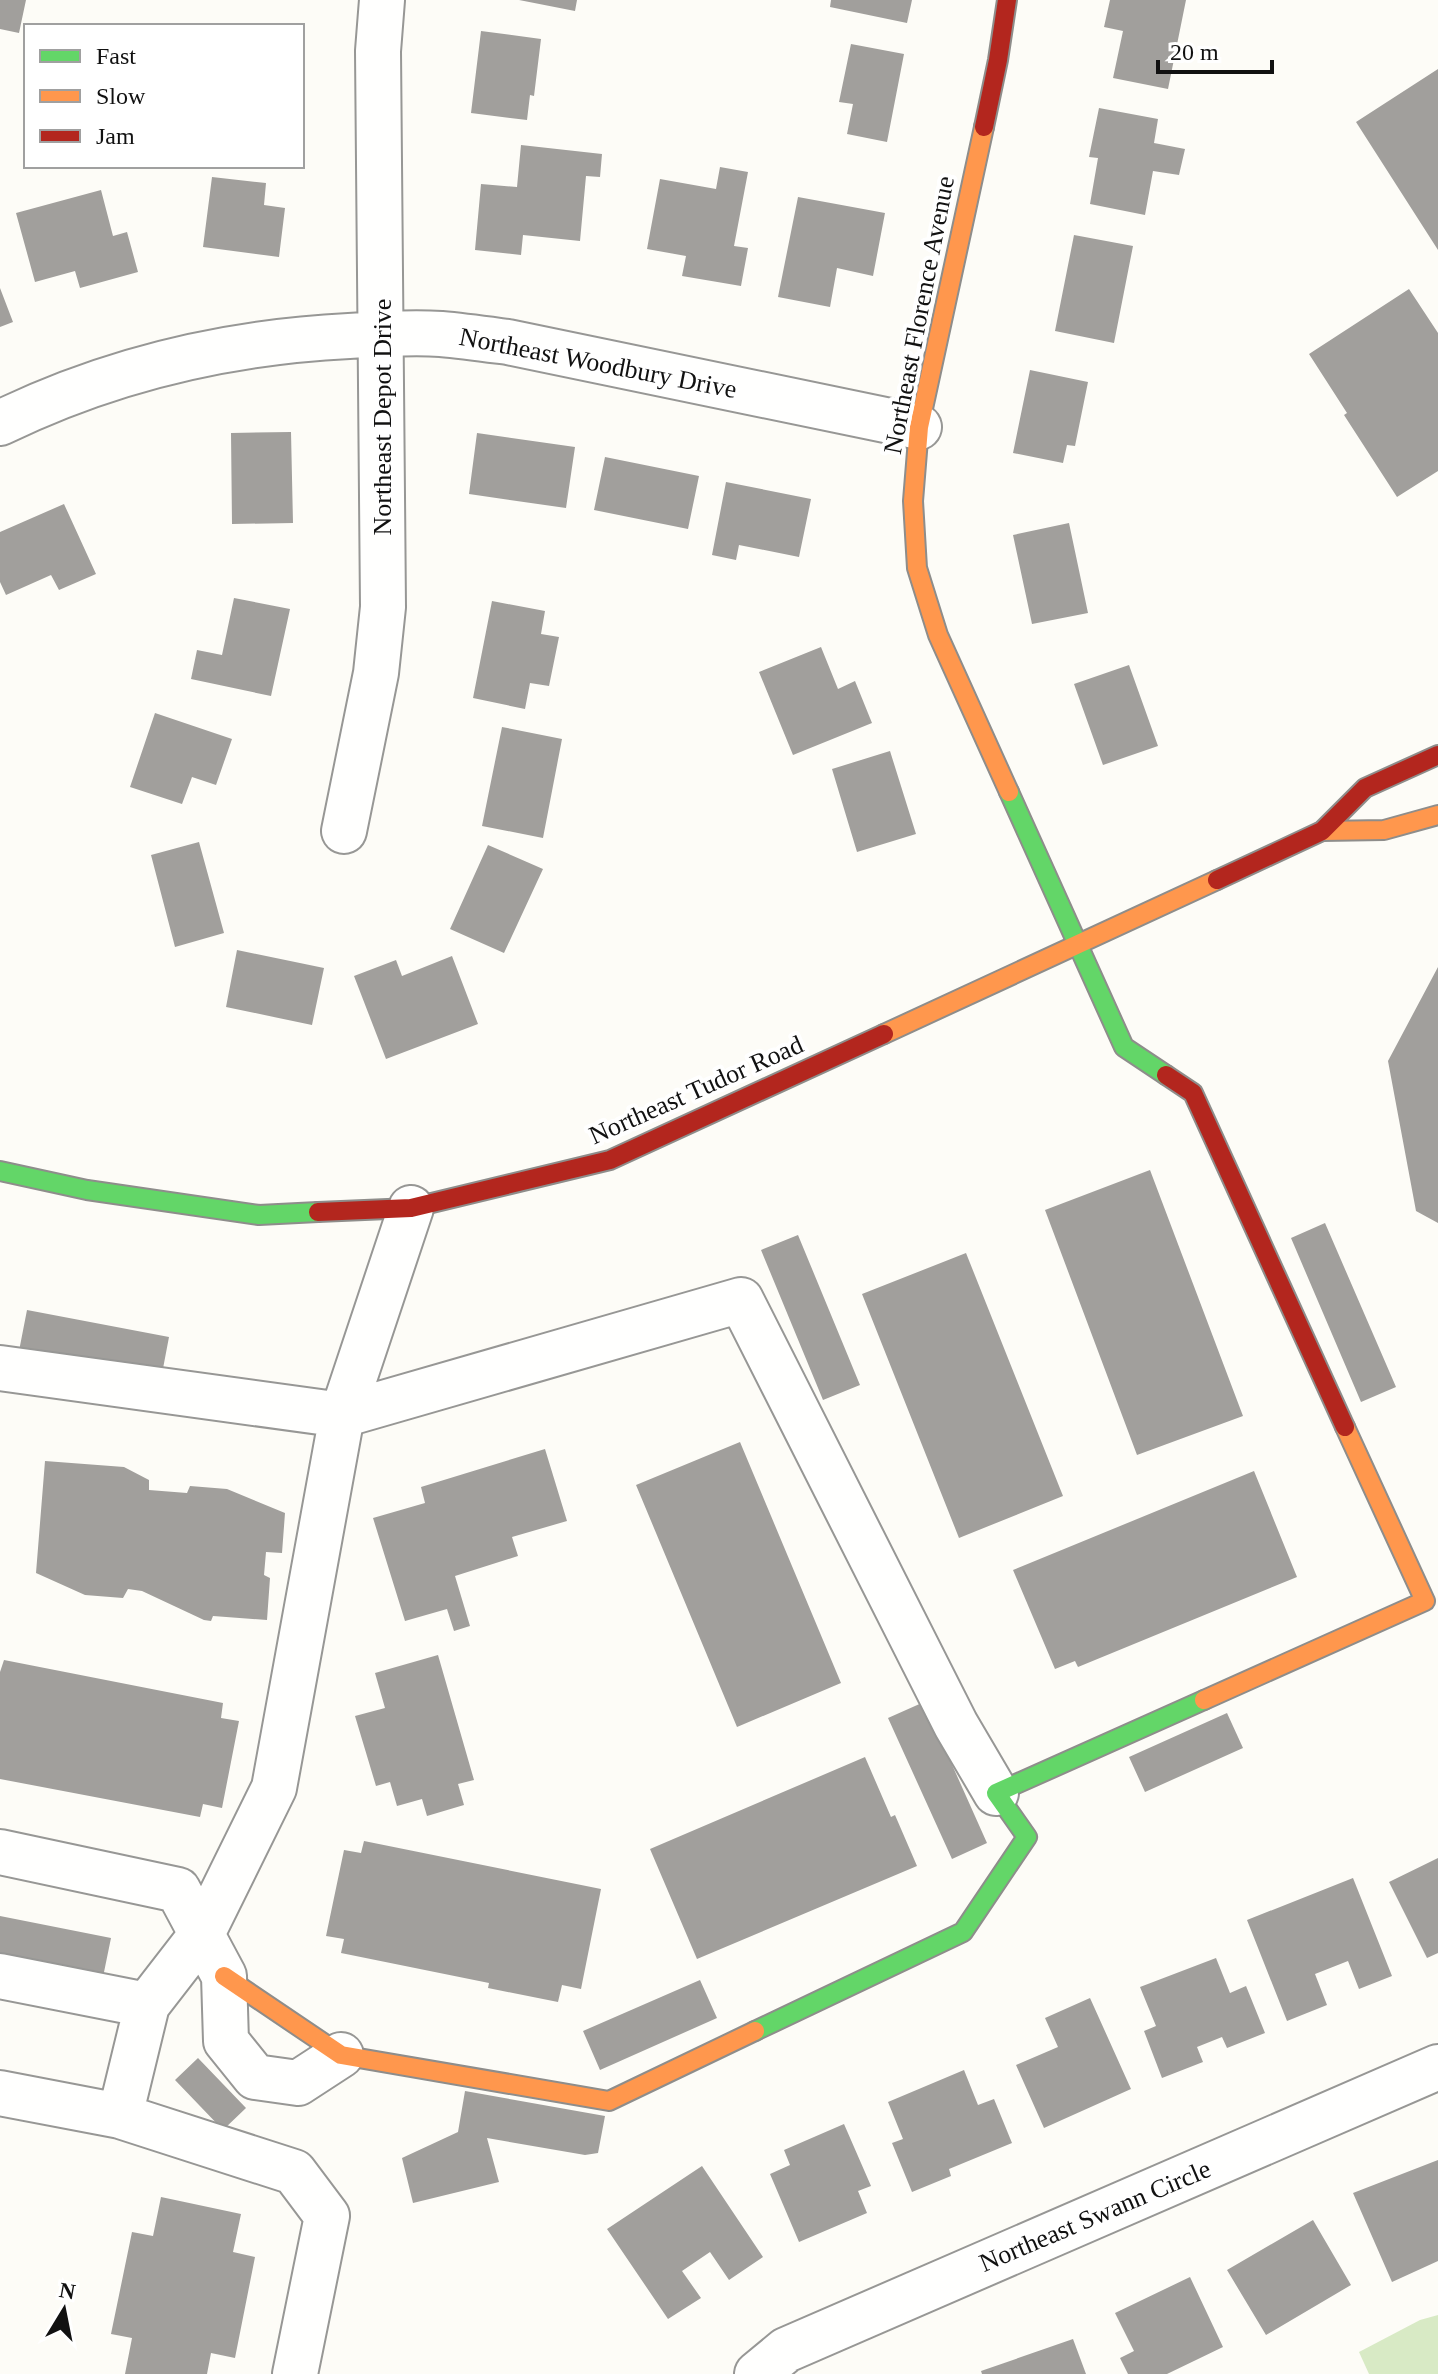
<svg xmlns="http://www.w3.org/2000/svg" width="1438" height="2374" font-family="'Times New Roman',serif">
	<rect width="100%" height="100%" fill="#fdfcf7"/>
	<path fill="#d8eac5" d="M1438 2315V2374H1369L1359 2352 1420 2320Z"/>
	<path fill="#a19f9c" d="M0 0H26L19 33 0 29Z
		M519 0H577L575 11Z
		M831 0H912L907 23 830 7Z
		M1110 0H1186L1168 89 1113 78 1123 31 1104 27Z
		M481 31 541 39 534 96 530 95 527 120 471 113Z
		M851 44 904 54 887 142 847 134 853 104 839 102Z
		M1438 69V250L1356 122Z
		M1099 108 1158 119 1154 143 1185 149 1179 175 1153 171 1145 215 1090 204 1098 158 1089 157Z
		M521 145 602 154 600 177 586 176 580 241 523 235 521 255 475 250 481 184 517 187Z
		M720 167 748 172 734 246 748 248 741 286 682 276 686 256 647 249 660 179 716 189Z
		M212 177 266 183 264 205 285 208 279 257 203 247Z
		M101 190 113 236 127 232 138 272 80 288 75 271 35 282 16 213Z
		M798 197 885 213 873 276 837 268 830 307 778 297Z
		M1074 235 1133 246 1114 343 1055 331Z
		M0 288 13 322 0 327Z
		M1409 289 1438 333V471L1397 497 1344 415 1347 413 1309 354Z
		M1030 370 1088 382 1075 446 1067 445 1063 463 1013 453Z
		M291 432 293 523 232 524 231 433Z
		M477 433 575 447 566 508 469 494Z
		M605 457 699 476 688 529 594 510Z
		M726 482 811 499 799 557 739 545 736 560 712 555Z
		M64 504 96 574 59 590 51 575 6 595 0 582V532Z
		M1069 523 1088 613 1032 624 1013 535Z
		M234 598 290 609 271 696 191 679 197 650 222 655Z
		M492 601 545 611 541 634 559 637 549 686 530 683 525 709 473 698Z
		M821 647 838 689 855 681 872 723 793 755 759 672Z
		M1129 665 1158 746 1103 765 1074 684Z
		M155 713 232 739 216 785 192 777 182 804 130 787Z
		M502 727 562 739 543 838 482 826Z
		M890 751 916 834 857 852 832 769Z
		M199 842 224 933 175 947 151 855Z
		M488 845 543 869 504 953 450 929Z
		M237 950 324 968 312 1025 226 1007Z
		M452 956 478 1024 386 1059 354 976 396 960 402 976Z
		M1438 967V1223L1416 1211 1388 1061Z
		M1150 1170 1243 1416 1137 1455 1045 1210Z
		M1325 1223 1396 1387 1361 1402 1291 1238Z
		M798 1235 860 1385 823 1400 761 1250Z
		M966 1253 1063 1496 959 1538 862 1294Z
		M27 1310 169 1337 161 1379 19 1351Z
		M740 1442 841 1683 737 1727 636 1485Z
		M545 1449 567 1521 512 1537 518 1556 455 1576 470 1626 454 1631 447 1609 405 1621 373 1518 425 1503 421 1487Z
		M45 1461 124 1467 149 1480V1490L187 1493 190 1486 227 1489 285 1513 282 1553 266 1552 264 1575 270 1578 267 1620 213 1616 211 1621 204 1620 142 1591 128 1589 123 1598 85 1595 36 1573Z
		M1254 1471 1297 1577 1078 1667 1075 1661 1055 1669 1013 1570Z
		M438 1655 474 1780 458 1784 464 1805 427 1816 422 1799 397 1806 390 1782 376 1786 355 1716 385 1708 375 1673Z
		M4 1660 223 1703 221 1718 239 1721 222 1808 203 1804 200 1817 0 1779V1672Z
		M924 1702 987 1843 952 1859 888 1718Z
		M1227 1713 1243 1748 1145 1792 1129 1757Z
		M865 1757 891 1817 895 1815 917 1866 697 1959 650 1849Z
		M364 1841 601 1889 581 1989 562 1985 558 2002 488 1988 489 1983 341 1953 344 1939 326 1936 344 1850 361 1853Z
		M1438 1858V1953L1427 1958 1389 1882Z
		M1353 1878 1392 1976 1359 1989 1348 1961 1315 1974 1327 2005 1287 2021 1247 1920Z
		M0 1916 111 1938 103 1977 0 1957Z
		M1216 1958 1230 1993 1246 1986 1265 2033 1227 2048 1222 2037 1197 2047 1203 2062 1162 2078 1144 2031 1156 2026 1140 1987Z
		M700 1980 717 2018 600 2070 583 2031Z
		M1090 1998 1131 2089 1044 2128 1016 2065 1058 2047 1045 2018Z
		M198 2058 246 2108 223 2130 175 2080Z
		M964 2070 978 2105 994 2099 1012 2143 949 2169 951 2176 912 2192 892 2143 903 2139 888 2102Z
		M465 2091 605 2116 598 2153 585 2155 487 2138 499 2182 413 2203 402 2158 458 2132Z
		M844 2124 871 2186 858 2191 867 2213 799 2242 770 2174 790 2165 784 2150Z
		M1438 2160V2261L1392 2282 1353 2193Z
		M702 2166 763 2257 729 2280 710 2252 682 2271 701 2298 668 2319 607 2229Z
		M161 2197 241 2214 233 2252 255 2257 235 2358 211 2353 207 2374H125L132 2338 111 2334 132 2232 153 2236Z
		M1313 2220 1351 2285 1266 2335 1227 2270Z
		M1190 2277 1223 2347 1167 2374H1128L1120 2358 1134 2351 1115 2313Z
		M1073 2339 1086 2374H982L981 2371Z"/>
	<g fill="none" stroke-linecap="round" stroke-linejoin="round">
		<g stroke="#979795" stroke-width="48">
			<path id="street" d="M0 423C109 370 228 342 349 336 379 334 410 332 441 334 463 336 485 339 508 342L919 427
				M344 831 376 673 383 607 378 51 382 0
				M0 1368 342 1415 741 1300 956 1725 996 1793
				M0 1852 178 1890 224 1976 226 2041 255 2077 298 2083 341 2055
				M0 1976 147 2005 120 2116
				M147 2005 202 1934 274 1788 342 1415 411 1208
				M0 2093 120 2116 294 2172 327 2216 295 2374
				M757 2374 786 2350 1438 2067"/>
		</g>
		<g stroke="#8e8d8b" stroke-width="22">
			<path id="fast" d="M1009 792 1124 1047 1166 1075
				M0 1171 87 1190 259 1215 318 1212
				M755 2031 963 1932 1027 1837 996 1793 1204 1700"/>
		</g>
		<g stroke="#8e8d8b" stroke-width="22">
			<path id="slow" d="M984 127 919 427 913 501 917 568 938 635 1009 792
				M1322 831 1384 830 1438 815
				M884 1034 1217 880
				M1204 1700 1425 1601 1345 1427
				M224 1976 341 2055 609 2101 755 2031"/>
		</g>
		<g stroke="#8e8d8b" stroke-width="22">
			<path id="jam" d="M984 127 998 60 1007 0
				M1217 880 1322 831 1365 788 1438 755
				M1166 1075 1193 1093 1345 1427
				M318 1212 411 1208 610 1160 884 1034"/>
		</g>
		<use href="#street" stroke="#fffffe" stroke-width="44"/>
		<use href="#fast" stroke="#63d668" stroke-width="18"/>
		<use href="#slow" stroke="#ff974d" stroke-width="18"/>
		<use href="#jam" stroke="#b3261e" stroke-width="18"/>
	</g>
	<g text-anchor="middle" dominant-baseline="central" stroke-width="8" stroke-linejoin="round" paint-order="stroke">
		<g font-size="26" fill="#111" stroke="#fff">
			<text transform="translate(919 315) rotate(-79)">Northeast Florence Avenue</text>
			<text transform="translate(598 363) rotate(11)">Northeast Woodbury Drive</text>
			<text transform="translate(382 417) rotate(-90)">Northeast Depot Drive</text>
			<text transform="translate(696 1090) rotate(-24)">Northeast Tudor Road</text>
			<text transform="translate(1095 2216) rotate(-23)">Northeast Swann Circle</text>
		</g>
	</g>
	<rect x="24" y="24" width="280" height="144" fill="#ffffff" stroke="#a0a0a0" stroke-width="2"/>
	<rect x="40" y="50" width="40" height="12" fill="#63d668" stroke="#a0a0a0" stroke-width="2"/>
	<text x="96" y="64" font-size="24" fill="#111111">Fast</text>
	<rect x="40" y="90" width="40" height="12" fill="#ff974d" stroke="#a0a0a0" stroke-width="2"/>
	<text x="96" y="104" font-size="24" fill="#111111">Slow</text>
	<rect x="40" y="130" width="40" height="12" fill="#b3261e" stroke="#a0a0a0" stroke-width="2"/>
	<text x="96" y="144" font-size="24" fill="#111111">Jam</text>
	<g transform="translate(64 2310) rotate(10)" stroke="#ffffff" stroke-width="6" paint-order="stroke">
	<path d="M0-6L14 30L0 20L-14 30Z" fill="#111111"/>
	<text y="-12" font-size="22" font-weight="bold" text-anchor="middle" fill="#111111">N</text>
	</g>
	<path d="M1158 60v12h114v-12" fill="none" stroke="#111111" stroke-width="4"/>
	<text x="1170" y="60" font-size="24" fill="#111111" stroke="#ffffff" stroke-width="6" paint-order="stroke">20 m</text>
</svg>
